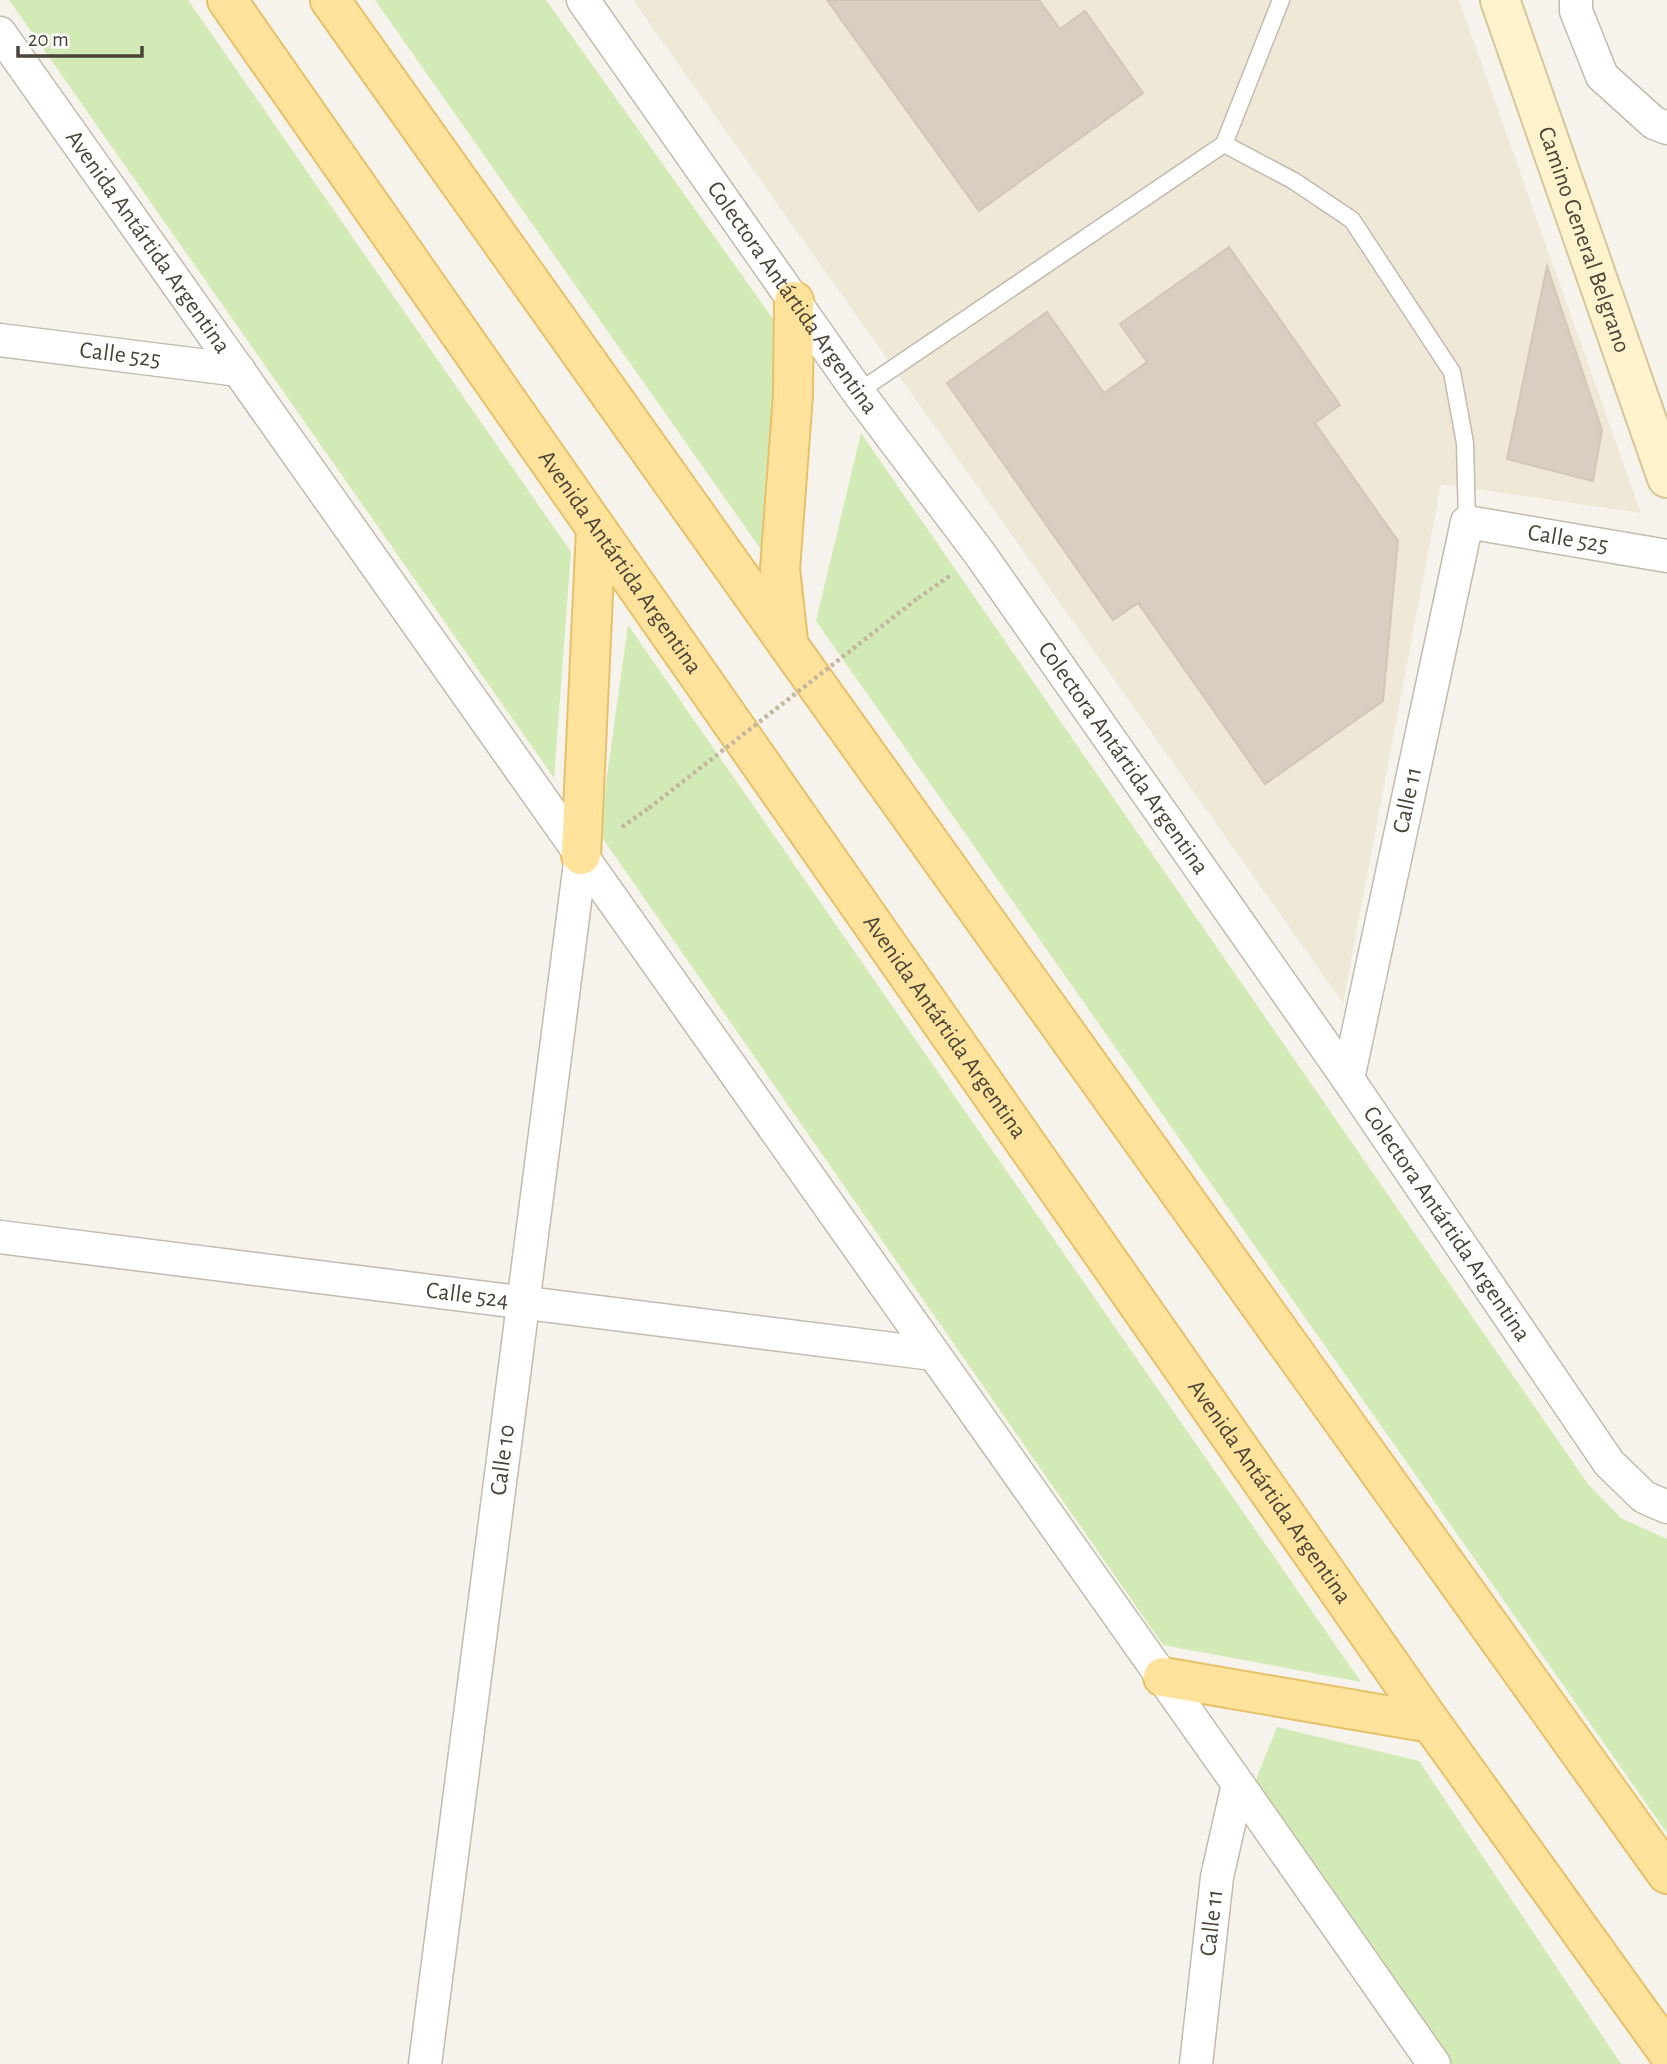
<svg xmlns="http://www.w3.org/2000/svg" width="1667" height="2064" font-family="'Alegreya Sans',sans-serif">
	<rect width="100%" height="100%" fill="#f6f3ec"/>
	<path fill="#efe8d6" d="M633 0H1459L1641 513 1441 484 1343 1003Z"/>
	<path fill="#d2eab5" d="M9 0H188L571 552 554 778Z
		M375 0H546L808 368 776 571Z
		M861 433 1588 1484 1621 1518 1667 1539V1833L816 621Z
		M628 625 1361 1682 1163 1645 599 833Z
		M1277 1727 1419 1761 1621 2064H1449L1256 1780Z"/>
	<path fill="#d8cfc1" stroke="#d3c7b4" stroke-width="2" d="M827 0H1039L1060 29 1085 11 1143 93 979 211Z
		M1229 247 1340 405 1315 423 1398 541 1383 701 1265 784 1138 603 1113 620 947 383 1047 312 1104 393 1147 362 1120 324Z
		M1547 266 1602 430 1593 481 1507 459Z"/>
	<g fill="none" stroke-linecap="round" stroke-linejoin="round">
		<g stroke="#c2bbae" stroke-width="19">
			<path id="lane" d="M1281 0 1224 144 1294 181 1352 220 1452 372 1465 443 1467 522
				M858 392 1224 144"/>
		</g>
		<g stroke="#c2bbae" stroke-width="35">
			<g id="street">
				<path id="s1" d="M583 0 858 392 980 554 1348 1079 1609 1463 1644 1497 1667 1507"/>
				<path d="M1576 0V11L1602 76 1654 123 1667 128"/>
				<path id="s2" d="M0 33 1238 1784 1434 2064"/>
				<path id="s3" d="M0 340 239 370"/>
				<path id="s4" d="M1348 1079 1467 522 1667 556"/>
				<path id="s5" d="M0 1237 933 1354"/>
				<path id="s6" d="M425 2064 581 855"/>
				<path id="s7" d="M1196 2064 1217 1877 1238 1784"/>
			</g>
		</g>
		<g stroke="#d6c79b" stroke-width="42">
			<g id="secondary">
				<path id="s8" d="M1500 0 1667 478"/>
			</g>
		</g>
		<g stroke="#e6c16a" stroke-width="42">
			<g id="primary">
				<path id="s9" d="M227 0 1431 1723 1667 2051"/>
				<path d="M330 0 789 646 1667 1874"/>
				<path d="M788 641 780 569 793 395 794 301"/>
				<path d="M581 855 596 529"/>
				<path d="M1163 1677 1431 1723"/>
			</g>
		</g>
		<path stroke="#c4b79f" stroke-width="4.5" stroke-dasharray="3.5 3.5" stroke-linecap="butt" d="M918 598 951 575
			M622 827 649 808"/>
		<use href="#lane" stroke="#fff" stroke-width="16"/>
		<use href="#street" stroke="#fff" stroke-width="32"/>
		<use href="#secondary" stroke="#fff3cd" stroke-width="38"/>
		<use href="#primary" stroke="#ffe39c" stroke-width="38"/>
		<path stroke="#c4b79f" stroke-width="4.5" stroke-dasharray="3.5 3.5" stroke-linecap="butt" d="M649 808 918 598"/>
	</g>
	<g text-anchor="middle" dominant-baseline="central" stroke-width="5" stroke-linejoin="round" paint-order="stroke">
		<g font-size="24" fill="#4b4439" stroke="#fff">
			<text stroke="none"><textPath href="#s8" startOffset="254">Camino General Belgrano</textPath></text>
			<text stroke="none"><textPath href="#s2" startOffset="256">Avenida Antártida Argentina</textPath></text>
			<text stroke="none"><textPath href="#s1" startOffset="364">Colectora Antártida Argentina</textPath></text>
			<text stroke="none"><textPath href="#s3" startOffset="121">Calle 525</textPath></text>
			<text stroke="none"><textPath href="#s4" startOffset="672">Calle 525</textPath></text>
			<text stroke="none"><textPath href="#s9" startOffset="686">Avenida Antártida Argentina</textPath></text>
			<text stroke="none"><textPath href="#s1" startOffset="931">Colectora Antártida Argentina</textPath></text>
			<text stroke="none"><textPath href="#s4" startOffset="285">Calle 11</textPath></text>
			<text stroke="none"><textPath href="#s9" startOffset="1253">Avenida Antártida Argentina</textPath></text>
			<text stroke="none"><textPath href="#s1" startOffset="1498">Colectora Antártida Argentina</textPath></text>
			<text stroke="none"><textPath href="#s5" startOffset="471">Calle 524</textPath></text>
			<text stroke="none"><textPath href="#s6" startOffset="609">Calle 10</textPath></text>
			<text stroke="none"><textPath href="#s9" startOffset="1820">Avenida Antártida Argentina</textPath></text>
			<text stroke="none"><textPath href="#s7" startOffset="142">Calle 11</textPath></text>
		</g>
	</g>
	<path d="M18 46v10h124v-10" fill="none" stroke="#4b4439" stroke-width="3.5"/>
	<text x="28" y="46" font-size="21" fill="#4b4439" stroke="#ffffff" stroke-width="5" paint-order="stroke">20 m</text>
</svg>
